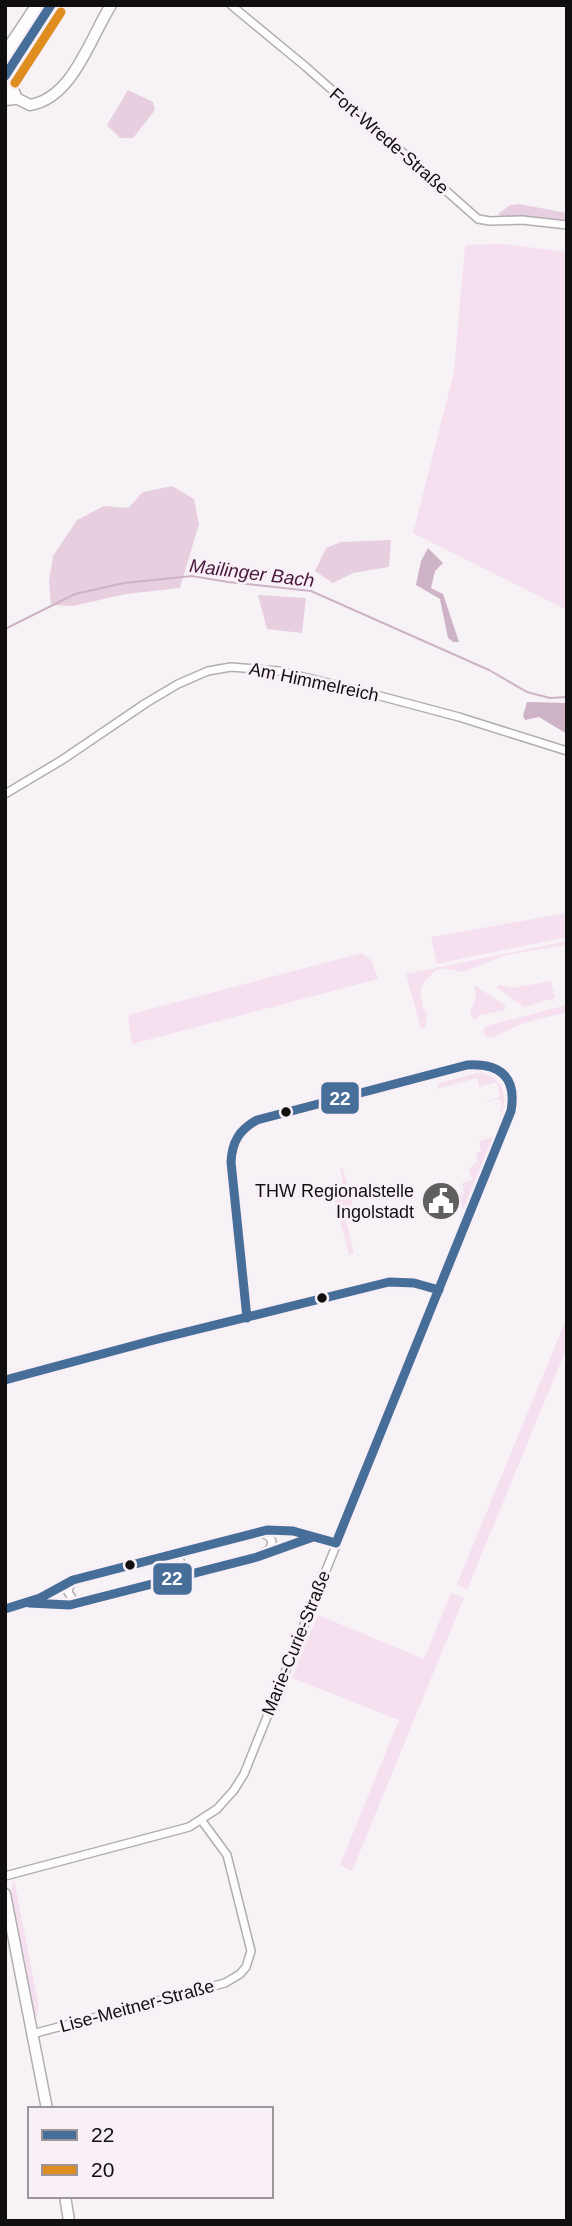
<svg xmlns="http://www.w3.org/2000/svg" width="572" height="2226" font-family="Helvetica,sans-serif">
	<rect width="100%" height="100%" fill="#f6f2f5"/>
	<path fill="#f6e0f0" d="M504 244 567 252V610L413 533 454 372 465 245Z
		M567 913V937L437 964 431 937Z
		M567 941V945L505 955 463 972 443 968 435 971 423 983 420 992 423 1008 427 1014 426 1027 421 1029 406 974Z
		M362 953 371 960 378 979 132 1044 128 1015Z
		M551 981 555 998 524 1007 496 987 499 985 513 988Z
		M474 985 505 1005V1010L479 1015 478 1019 472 1018 470 1013 476 998Z
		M567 1005V1012L523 1023 492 1038 486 1037 483 1031 486 1026Z
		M477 1073C500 1074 509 1092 502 1112L500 1111 502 1107 500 1099 483 1102 500 1097 497 1082 479 1087 477 1078 437 1089 439 1083Z
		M493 1137 463 1210 459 1195 464 1193 462 1183 472 1180 469 1169 478 1160 476 1153 481 1151 479 1141Z
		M343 1168 356 1217 346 1220 354 1253 349 1255 331 1186 343 1183 340 1169Z
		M567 1317V1347L467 1590 457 1584Z
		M451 1593 464 1598 352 1871 340 1865 399 1720 292 1678 318 1615 424 1659Z
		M14 1880 39 2007 37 2018 31 2003 10 1894Z"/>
	<path fill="#e7cfe0" d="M128 90 153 102 155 110 133 138H120L107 125Z
		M519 204 567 213V221L532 217H503L498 214 510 205Z
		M172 486 194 499 199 524 180 588 126 594 73 606 51 605 49 581 53 556 77 520 104 506 128 508 143 492Z
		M391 540 389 567 353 573 333 583 315 571 326 548 341 542Z
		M258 595 306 598 302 633 267 629Z"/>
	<path fill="#ceb2c6" d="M428 548 443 563 435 571 431 588 443 594 459 642H453L448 638 440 599 416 585 421 561Z
		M527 702 567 703V734L539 717 525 720 523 716Z"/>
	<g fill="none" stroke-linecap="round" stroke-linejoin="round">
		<path stroke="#ceb2c6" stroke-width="2" d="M5 629 75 594 124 583 192 576 228 582 311 591 489 670 527 692 550 698 567 697"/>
		<g stroke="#b1adb0" stroke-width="10">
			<path id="street" d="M231 5 306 67 478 219 490 221 522 220 567 225
				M5 794 62 760 146 703 178 684 208 671 231 667 279 671 365 692 459 717 567 751
				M5 1380 158 1339 389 1282C408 1280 421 1283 439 1290
				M260 1532 268 1536 272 1541 270 1549 263 1553
				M178 1553 184 1576
				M76 1580 70 1585 68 1592 73 1600 81 1602
				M31 1603 70 1605 257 1557C276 1552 290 1541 310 1538
				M5 1609 40 1598 73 1580 267 1530C290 1527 314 1538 336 1543
				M5 1876 189 1827 217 1809 234 1790 244 1774 511 1111C520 1078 498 1061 467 1065L257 1120C238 1129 231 1141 231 1162L247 1318
				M32 2034 225 1983 240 1974 246 1967 251 1951 227 1855 202 1821"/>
		</g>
		<g stroke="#b1adb0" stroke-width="13">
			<path id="secondary" d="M14 97 30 105C73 98 90 38 111 5
				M5 1894 47 2109
				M65 2196 69 2221"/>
		</g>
		<g stroke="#b1adb0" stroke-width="17">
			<path id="highway" d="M5 56 39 5
				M5 76 51 5
				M5 98 14 97 8 82 10 69"/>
		</g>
		<use href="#street" stroke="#fefdfe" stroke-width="7"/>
		<use href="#secondary" stroke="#fefdfe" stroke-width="10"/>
		<use href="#highway" stroke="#fefdfe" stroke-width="14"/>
		<g stroke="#f8f0f6" stroke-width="14">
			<path id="bus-1" d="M5 76 51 5
				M247 1318 231 1162C232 1142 239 1130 257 1120L467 1065C500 1063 517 1077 511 1111L336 1543
				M5 1380 158 1339 389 1282 414 1283 439 1290
				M29 1603 70 1605 257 1557 313 1537
				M5 1609 40 1598 73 1580 267 1530 293 1531 336 1543"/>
		</g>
		<g stroke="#f8f0f6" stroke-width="14">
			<path id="bus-2" d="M15 83 61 12"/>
		</g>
		<use href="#bus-1" stroke="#476e98" stroke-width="9"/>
		<use href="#bus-2" stroke="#df8d1f" stroke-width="9"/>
	</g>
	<defs>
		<g id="civic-disc" transform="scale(2.0125)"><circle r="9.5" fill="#615e60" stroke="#f8f0f6"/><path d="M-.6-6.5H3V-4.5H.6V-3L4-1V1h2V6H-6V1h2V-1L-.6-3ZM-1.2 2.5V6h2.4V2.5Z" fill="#fff"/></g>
	</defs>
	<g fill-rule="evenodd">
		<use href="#civic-disc" x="441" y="1201"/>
	</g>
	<g fill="#110e10" stroke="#f8f0f6" stroke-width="2.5">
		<circle cx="286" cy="1112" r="6"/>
		<circle cx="322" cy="1298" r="6"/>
		<circle cx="130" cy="1565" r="6"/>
	</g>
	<g text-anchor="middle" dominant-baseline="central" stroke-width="6" stroke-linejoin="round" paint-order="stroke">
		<g font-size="18" fill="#110e10" stroke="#f8f0f6">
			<text transform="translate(389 141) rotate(41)">Fort-Wrede-Straße</text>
			<text transform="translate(314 682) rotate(12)">Am Himmelreich</text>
			<text transform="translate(296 1643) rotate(-68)">Marie-Curie-Straße</text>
			<text transform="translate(137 2006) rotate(-15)">Lise-Meitner-Straße</text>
		</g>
		<g font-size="18" fill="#110e10" stroke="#f8f0f6" text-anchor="end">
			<text x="414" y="1191">THW Regionalstelle<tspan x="414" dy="21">Ingolstadt</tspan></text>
		</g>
		<g font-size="19" font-style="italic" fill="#48183d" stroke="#f8f0f6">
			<text transform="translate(252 573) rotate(7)">Mailinger Bach</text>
		</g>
	</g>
	<g stroke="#f8f0f6" stroke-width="2.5">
		<rect x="320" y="1081" width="40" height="34" rx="7" fill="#476e98"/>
		<rect x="152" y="1562" width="41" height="34" rx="7" fill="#476e98"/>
	</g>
	<g font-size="19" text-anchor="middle" font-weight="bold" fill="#fff">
		<text x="340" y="1105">22</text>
		<text x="172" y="1585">22</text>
	</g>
	<rect width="572" height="2226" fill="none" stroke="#110e10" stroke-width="14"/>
	<rect x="28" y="2107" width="245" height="91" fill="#f8f0f6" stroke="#9c969a" stroke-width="2"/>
	<rect x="42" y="2130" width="35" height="10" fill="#476e98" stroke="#9c969a" stroke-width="2"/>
	<text x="91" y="2142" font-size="21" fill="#110e10">22</text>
	<rect x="42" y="2165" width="35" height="10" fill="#df8d1f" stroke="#9c969a" stroke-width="2"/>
	<text x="91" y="2177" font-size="21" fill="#110e10">20</text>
</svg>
